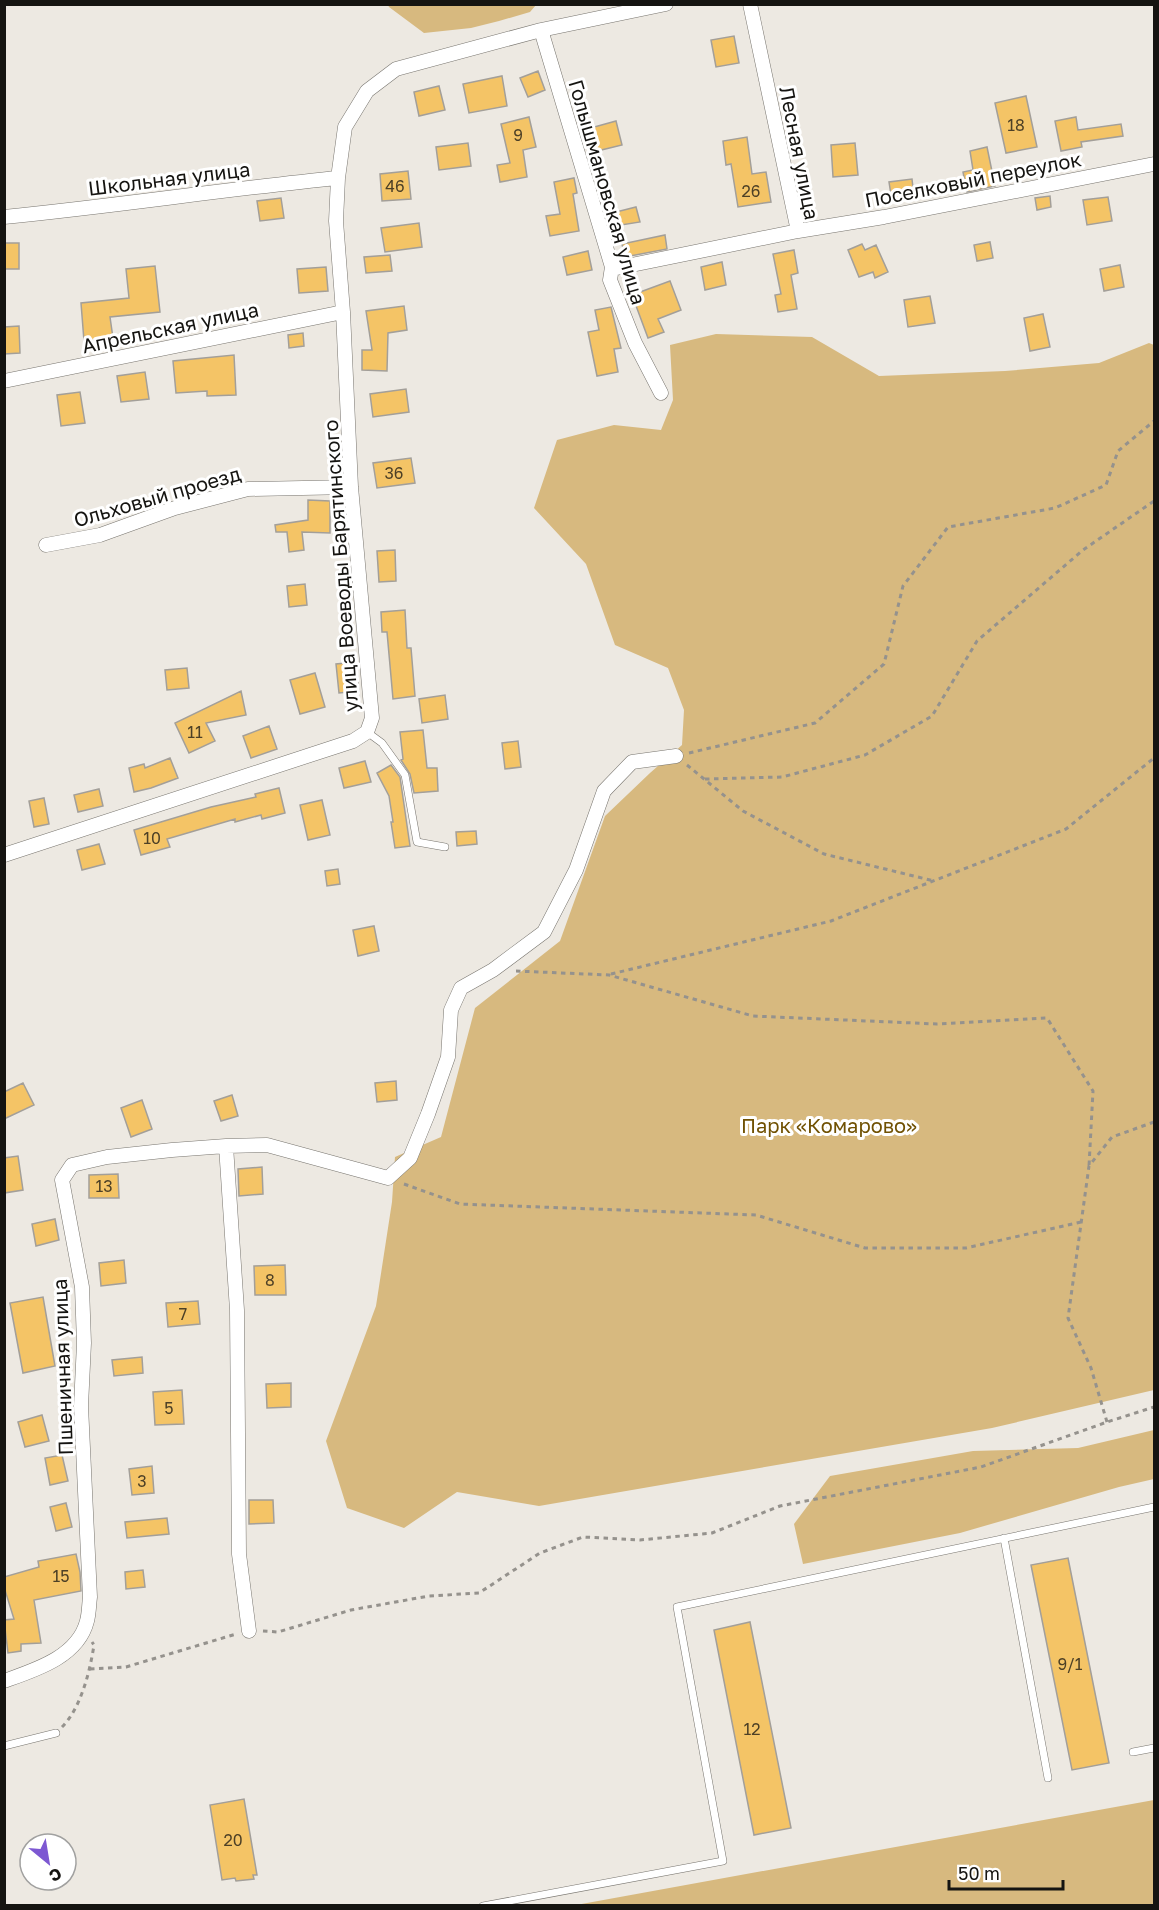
<svg xmlns="http://www.w3.org/2000/svg" width="1159" height="1910" font-family="'Golos Text',sans-serif">
	<rect width="100%" height="100%" fill="#ede9e2"/>
	<path fill="#d7b97f" d="M388 5V4L536 5 530 12 499 21 471 28 424 33 389 7Z
		M716 334 812 337 879 376 1005 371 1099 363 1149 343 1154 345V1390L992 1428 539 1506 457 1492 404 1528 347 1508 326 1441 376 1306 392 1202 395 1157 441 1137 475 1008 560 941 605 816 650 773 682 745 684 710 668 668 615 645 586 564 534 508 557 440 614 425 661 430 673 400 670 345Z
		M1154 1430V1479L1119 1487 960 1533 803 1564 794 1524 830 1476 973 1451 1078 1448Z
		M1154 1800V1905H576Z"/>
	<path fill="#f4c466" stroke="#a39f99" stroke-width="1.5" d="M734 36 739 63 716 67 711 40Z
		M538 71 545 90 528 97 520 78Z
		M502 76 507 106 469 113 463 84Z
		M439 86 445 110 419 116 414 92Z
		M1026 96 1037 147 1006 153 995 103Z
		M529 117 536 147 523 150 527 177 500 182 497 165 510 163 501 124Z
		M1076 117 1078 130 1121 124 1123 136 1081 142 1082 147 1061 151 1055 121Z
		M616 121 622 145 593 152 587 129Z
		M747 137 752 174 766 172 771 202 738 207 731 164 726 165 723 141Z
		M468 143 471 166 439 170 436 147Z
		M855 143 858 175 833 177 831 145Z
		M987 147 995 186 967 192 963 172 973 170 970 151Z
		M408 171 411 199 382 201 380 174Z
		M574 178 577 193 573 194 579 231 550 236 546 216 560 214 554 182Z
		M912 179 914 197 892 201 889 182Z
		M1050 196 1051 207 1037 210 1035 198Z
		M1108 197 1112 221 1087 225 1083 200Z
		M281 198 284 218 260 221 257 201Z
		M636 207 640 222 615 226 612 213Z
		M419 223 422 247 385 252 381 228Z
		M665 235 667 249 625 257 622 244Z
		M990 242 993 258 977 261 974 245Z
		M4 243H19V269H4Z
		M862 244 865 250 876 245 888 272 875 278 873 272 859 277 848 250Z
		M794 250 798 273 791 275 797 309 778 312 775 295 781 294 773 254Z
		M588 251 592 270 567 275 563 257Z
		M390 255 392 271 366 273 364 257Z
		M722 262 726 285 705 290 701 267Z
		M1120 265 1124 287 1104 291 1100 269Z
		M155 266 160 312 110 317 113 338 84 341 81 303 129 298 126 269Z
		M326 267 328 291 299 293 297 269Z
		M670 281 681 310 658 319 664 332 648 338 632 295Z
		M930 296 935 323 908 327 904 300Z
		M404 306 407 330 388 333 387 371 362 370V350H372L366 311Z
		M611 307 621 348 614 349 618 372 597 376 588 332 599 330 595 310Z
		M1043 314 1050 347 1030 351 1024 318Z
		M19 326 20 353 4 354V327Z
		M303 333 304 346 289 348 288 335Z
		M234 355 236 395 207 396V391L176 393 173 361Z
		M145 372 149 399 121 402 117 376Z
		M406 389 409 412 373 417 370 394Z
		M80 392 85 423 61 426 57 395Z
		M411 458 415 483 377 488 373 463Z
		M308 500 330 501V533L302 532 304 550 289 552 287 532H276L275 525 308 520Z
		M395 550 396 581 379 582 377 551Z
		M305 584 307 605 289 607 287 586Z
		M405 610 407 648H411L415 696 393 699 387 632H382L381 612Z
		M356 662 359 691 339 693 336 664Z
		M187 668 189 688 167 690 165 670Z
		M315 673 325 707 300 714 290 680Z
		M241 691 246 715 206 723 215 741 189 753 175 723Z
		M445 695 448 719 422 723 419 699Z
		M269 726 277 749 251 758 243 736Z
		M423 730 427 768H437L438 791 414 793 410 774 401 760 403 759 400 732Z
		M518 741 521 767 505 769 502 743Z
		M170 758 178 778 151 788 134 792 129 768 144 764 145 768Z
		M365 761 371 782 344 788 339 768Z
		M391 765 400 777 410 846 395 848 391 822H393L389 796 377 773Z
		M279 788 285 813 262 819 261 815 235 822V819L167 839 170 847 141 855 134 830 211 807 256 797 255 794Z
		M99 789 103 806 78 812 74 795Z
		M44 798 49 824 34 827 29 801Z
		M322 800 330 835 308 840 300 805Z
		M476 831 477 844 457 846 456 832Z
		M99 844 105 864 82 870 77 850Z
		M338 869 340 884 327 886 325 871Z
		M374 926 379 951 358 956 353 930Z
		M396 1081 397 1100 377 1102 375 1083Z
		M23 1083 34 1105 4 1119V1092Z
		M232 1095 238 1116 221 1121 214 1101Z
		M142 1100 152 1129 131 1137 121 1108Z
		M18 1156 23 1190 4 1193V1158Z
		M262 1167 263 1194 239 1196 238 1169Z
		M118 1174 119 1198H89V1175Z
		M55 1219 59 1240 36 1246 32 1224Z
		M124 1260 126 1283 101 1286 99 1263Z
		M285 1265 286 1295H255L254 1266Z
		M43 1297 55 1366 23 1373 10 1303Z
		M198 1301 200 1324 168 1327 166 1303Z
		M142 1357 143 1373 114 1376 112 1360Z
		M291 1383V1407L267 1408 266 1384Z
		M182 1390 184 1424 155 1425 153 1392Z
		M42 1415 49 1441 25 1447 18 1422Z
		M62 1455 68 1481 50 1485 45 1458Z
		M152 1466 154 1493 132 1495 129 1469Z
		M249 1500H273L274 1523 249 1524Z
		M66 1503 72 1527 56 1531 50 1507Z
		M167 1518 169 1534 127 1538 125 1522Z
		M76 1554 80 1572 81 1591 34 1600 41 1643 21 1644V1651L8 1653 4 1620 14 1619 4 1587V1577L39 1567 38 1561Z
		M1068 1558 1109 1763 1072 1770 1031 1565Z
		M143 1570 145 1587 126 1589 125 1572Z
		M750 1622 791 1828 754 1835 714 1630Z
		M244 1799 257 1875H253L254 1879 236 1881 235 1878 222 1880 210 1805Z"/>
	<g fill="none" stroke-linecap="round" stroke-linejoin="round">
		<g stroke="#78756f" stroke-width="8">
			<path id="lane" d="M367 732 382 743 405 775 417 842 445 847
				M1004 1538 1048 1778
				M4 1746 56 1733
				M1133 1752 1154 1748
				M483 1906 723 1861 677 1607 1154 1507"/>
		</g>
		<g stroke="#78756f" stroke-width="15">
			<path id="street" d="M541 30 612 267 610 280 635 343 661 393
				M4 217C116 206 226 189 338 178
				M798 231 884 217 1154 164
				M612 269 798 231 750 4
				M4 381 343 312
				M46 545 100 535 175 508 248 489 351 487
				M4 855 353 741 367 732 372 718 351 487 343 312 336 221 338 178 345 127 367 91 396 69 541 30 666 4
				M226 1146 237 1310 239 1554 249 1631
				M4 1681C35 1670 78 1657 87 1621 89 1614 89 1605 90 1597L81 1406 84 1343 82 1287 62 1180 72 1165 107 1157 172 1150 226 1146 267 1145 388 1178 410 1158 428 1114 448 1057 451 1010 461 988 493 970 544 932 576 870 604 791 632 762 676 756"/>
		</g>
		<path stroke="#95928d" stroke-width="3" stroke-dasharray="4.5 4.5" stroke-linecap="butt" d="M689 753 815 723 884 664 903 586 948 527 1055 508 1106 485 1118 451 1154 421
			M687 765 743 811 824 854 934 881
			M705 779 782 777 865 755 932 716 977 641 1083 550 1154 501
			M516 971 609 975 753 1016 937 1024 1047 1018 1093 1091 1089 1166
			M611 974 831 921 1066 829 1154 758
			M404 1184 460 1204 756 1215 865 1248H966L1081 1222
			M1107 1422 1091 1368 1068 1318 1089 1166 1112 1137 1154 1122
			M263 1631 278 1632 351 1610 429 1596 479 1593 540 1553 583 1537 640 1540 712 1533 780 1506 981 1467 1107 1422 1154 1407
			M90 1669 126 1667 236 1634
			M62 1727C81 1708 90 1671 94 1645L92 1642"/>
		<use href="#lane" stroke="#fff" stroke-width="7"/>
		<use href="#street" stroke="#fff" stroke-width="14"/>
	</g>
	<g text-anchor="middle" dominant-baseline="central" stroke-width="6" stroke-linejoin="round" paint-order="stroke">
		<g font-size="16" fill="#4d4026">
			<text x="1016" y="125">18</text>
			<text x="518" y="135">9</text>
			<text x="395" y="186">46</text>
			<text x="751" y="191">26</text>
			<text x="394" y="473">36</text>
			<text x="195" y="732">11</text>
			<text x="152" y="838">10</text>
			<text x="104" y="1186">13</text>
			<text x="270" y="1280">8</text>
			<text x="183" y="1314">7</text>
			<text x="169" y="1408">5</text>
			<text x="142" y="1481">3</text>
			<text x="61" y="1576">15</text>
			<text x="1070" y="1664">9/1</text>
			<text x="752" y="1729">12</text>
			<text x="233" y="1840">20</text>
		</g>
		<g font-size="20" fill="#151411" stroke="#fff">
			<text transform="translate(800 153) rotate(79)">Лесная улица</text>
			<text transform="translate(169 178) rotate(-7)">Школьная улица</text>
			<text transform="translate(973 179) rotate(-11)">Поселковый переулок</text>
			<text transform="translate(608 192) rotate(74)">Голышмановская улица</text>
			<text transform="translate(170 327) rotate(-12)">Апрельская улица</text>
			<text transform="translate(157 496) rotate(-16)">Ольховый проезд</text>
			<text transform="translate(340 566) rotate(-94)">улица Воеводы Барятинского</text>
			<text transform="translate(62 1367) rotate(-92)">Пшеничная улица</text>
		</g>
		<g font-size="20" fill="#705103" stroke="#fff">
			<text x="829" y="1125">Парк «Комарово»</text>
		</g>
	</g>
	<rect width="1159" height="1910" fill="none" stroke="#151411" stroke-width="12"/>
	<g transform="translate(48 1862) rotate(150)"><circle r="28" fill="#ffffff" stroke="#a1a1a0" stroke-width="1.5"/>
	<path d="M0-4.5L10 22L0 15L-10 22Z" fill="#7d58d2"/>
	<text y="-9" font-size="16" font-weight="bold" text-anchor="middle" fill="#151411">С</text>
	</g>
	<path d="M949 1880v9h114v-9" fill="none" stroke="#151411" stroke-width="3"/>
	<text x="958" y="1880" font-size="18" fill="#151411" stroke="#ffffff" stroke-width="4.5" paint-order="stroke">50 m</text>
</svg>
